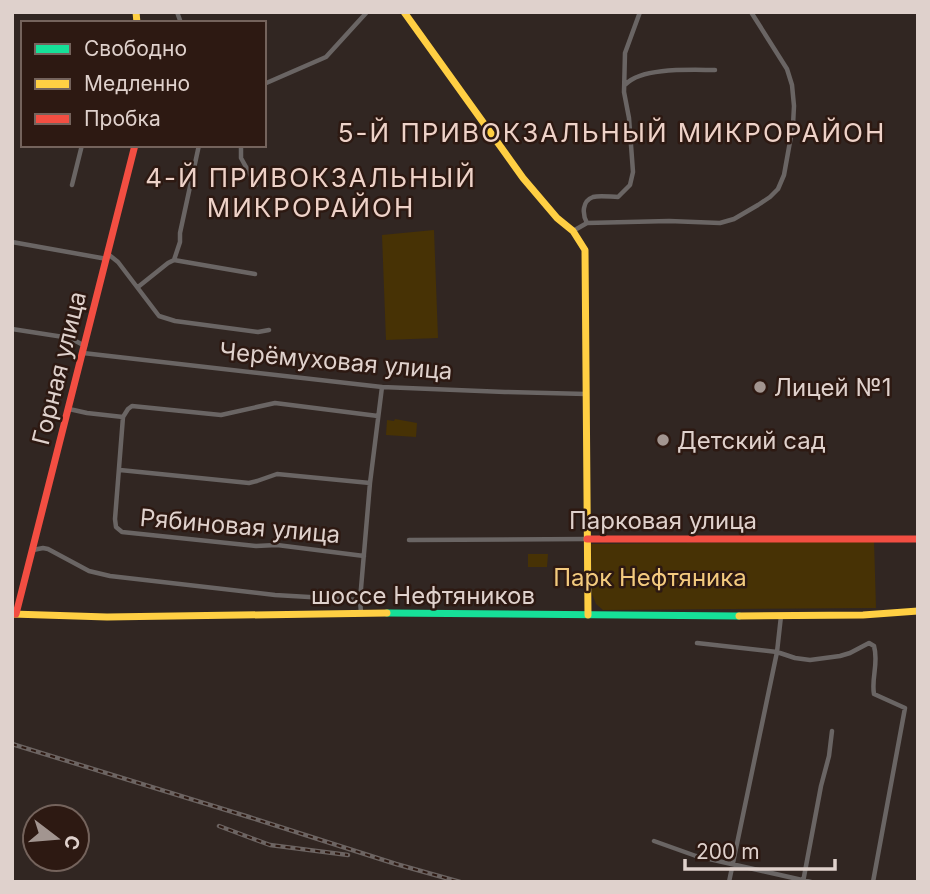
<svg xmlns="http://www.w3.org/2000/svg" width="930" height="894" font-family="Inter,sans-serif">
	<rect width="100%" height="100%" fill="#312622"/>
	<path fill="#473205" d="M434 230 438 338 386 340 382 235Z
		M395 419 417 423 416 437 386 435 387 420 394 421Z
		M874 541 876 608 603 610 596 604 592 594 591 544Z
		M528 554H548L547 567H528Z"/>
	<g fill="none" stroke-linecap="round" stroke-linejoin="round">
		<path stroke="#6a6564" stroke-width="4.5" d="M177 12 181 23
			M264 84 326 57 367 12
			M626 84C642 67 692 70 715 70
			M241 145V158L256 185
			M72 185 82 145
			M587 223C582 214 582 201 593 197 600 195 611 197 618 197L630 185 633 172 629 118 624 92 625 53 640 12
			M573 231 587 223 669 221 720 223 734 219 758 205 770 197 778 189 784 175 793 125 794 106 792 85 787 69 751 12
			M12 242 107 259
			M108 254 118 262 159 316 175 321 258 332 269 330
			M174 260 255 274
			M138 287 168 263 174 260 180 242V233L199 145
			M12 329 70 338 85 346
			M83 353 382 387 505 392 586 394
			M69 409 87 413 123 417
			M120 470 249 483 257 481 277 474 370 483
			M409 540 587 539
			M33 550 43 548 48 549 89 571 110 576 275 595 360 600
			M364 556 277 545 256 546 122 532 116 527 115 519 123 417 128 409 132 406 221 415 275 403 378 416
			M361 613 360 600 370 483 382 387
			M697 643 777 652 795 658 810 660 840 656 850 653 869 643 874 646C879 663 871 678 874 694L905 708 873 882
			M654 841 696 856 811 882
			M729 882 777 652 781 616
			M803 882 821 786 829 756 832 731"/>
		<path stroke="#16e098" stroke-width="7" d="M387 613 739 616"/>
		<path stroke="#ffcf43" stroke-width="7" d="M136 12 137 23
			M404 12 523 178 557 218 573 231 585 250 588 615
			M12 614 107 617 387 613
			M739 616 863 615 918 611"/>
		<path stroke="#f24e42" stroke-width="7" d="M587 539H918
			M16 614 135 145"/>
		<g stroke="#6c6462" stroke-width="4.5">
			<path id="rail" d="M12 744 249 817 396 864 460 882
				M219 826 270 845 348 855"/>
		</g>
		<use href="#rail" stroke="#2d1912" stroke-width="2" stroke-dasharray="5" stroke-linecap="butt"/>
	</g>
	<g fill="#a29590" stroke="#2d1912" stroke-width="2.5">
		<circle cx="760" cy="387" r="7"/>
		<circle cx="663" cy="440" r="7"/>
	</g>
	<g text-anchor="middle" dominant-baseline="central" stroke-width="5" stroke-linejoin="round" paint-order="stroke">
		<g font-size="24" fill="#dfd1cc" stroke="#2d1912">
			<text transform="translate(336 361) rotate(5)">Черёмуховая улица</text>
			<text transform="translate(59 368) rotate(-76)">Горная улица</text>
			<text x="663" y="520">Парковая улица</text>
			<text transform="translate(240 526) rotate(5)">Рябиновая улица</text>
			<text x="423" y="595">шоссе Нефтяников</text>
		</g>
		<g font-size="24" fill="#dfd1cc" stroke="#2d1912" text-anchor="start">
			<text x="774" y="387">Лицей №1</text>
			<text x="677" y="440">Детский сад</text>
		</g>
		<g font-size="24" fill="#f3ca7e" stroke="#2d1912">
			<text x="650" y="577">Парк Нефтяника</text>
		</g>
		<g font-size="26" letter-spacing="2" fill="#eed2c8" stroke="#2d1912">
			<text x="612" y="132">5-Й ПРИВОКЗАЛЬНЫЙ МИКРОРАЙОН</text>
			<text x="311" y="177">4-Й ПРИВОКЗАЛЬНЫЙ<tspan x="311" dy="30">МИКРОРАЙОН</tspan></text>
		</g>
	</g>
	<rect width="930" height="894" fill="none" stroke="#dfd1cc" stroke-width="28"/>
	<rect x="21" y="21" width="245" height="126" fill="#2d1912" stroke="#74635c" stroke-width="2"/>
	<rect x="35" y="44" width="35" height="10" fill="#16e098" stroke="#74635c" stroke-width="2"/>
	<text x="84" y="56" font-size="21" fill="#dfd1cc">Свободно</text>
	<rect x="35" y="79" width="35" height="10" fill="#ffcf43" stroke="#74635c" stroke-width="2"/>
	<text x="84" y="91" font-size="21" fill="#dfd1cc">Медленно</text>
	<rect x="35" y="114" width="35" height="10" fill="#f24e42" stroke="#74635c" stroke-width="2"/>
	<text x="84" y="126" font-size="21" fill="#dfd1cc">Пробка</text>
	<g transform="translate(56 838) rotate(106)"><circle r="33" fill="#2d1912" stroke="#74635c" stroke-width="2"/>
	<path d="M0-5L12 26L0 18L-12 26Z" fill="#a29590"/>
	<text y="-10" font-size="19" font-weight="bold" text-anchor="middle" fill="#dfd1cc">С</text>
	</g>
	<path d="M685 859v10h150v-10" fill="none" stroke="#dfd1cc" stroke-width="3.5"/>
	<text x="696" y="859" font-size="21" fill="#dfd1cc" stroke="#2d1912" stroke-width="5" paint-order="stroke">200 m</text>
</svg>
